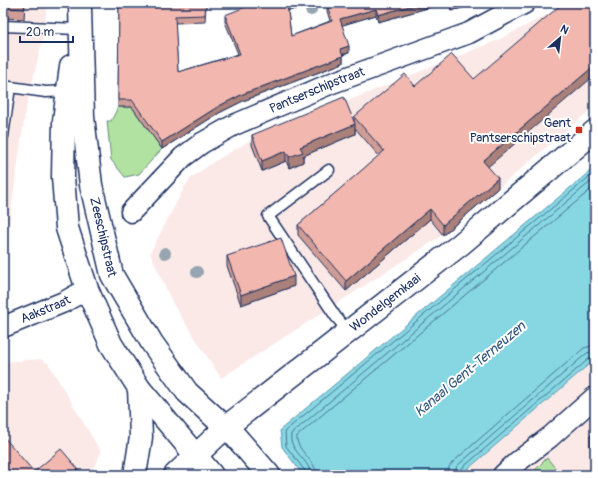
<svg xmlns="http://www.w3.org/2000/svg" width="598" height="478" font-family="Pangolin,sans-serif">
	<rect width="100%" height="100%" fill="#fff"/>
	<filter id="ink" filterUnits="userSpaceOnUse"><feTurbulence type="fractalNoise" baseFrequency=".025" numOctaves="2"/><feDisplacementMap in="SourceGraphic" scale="8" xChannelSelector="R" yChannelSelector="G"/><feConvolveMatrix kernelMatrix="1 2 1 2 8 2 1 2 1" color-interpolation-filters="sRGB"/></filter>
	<g filter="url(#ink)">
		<path fill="#fbe9e7" d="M3 3H47L44 33 25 113 5 253H3Z
			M595 3V106L443 235 221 378 173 304 150 253 184 188 191 178 215 161 251 140 498 40 558 9Z
			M40 359 48 363 101 452 90 475H3V362Z
			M595 359V475H461Z"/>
		<path fill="#b1e2a2" stroke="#668880" d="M118 107H132L162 149 139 174 125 177 111 160 107 121H111Z
			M547 458 561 475H530Z"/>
		<path fill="#87d7e3" stroke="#5c94ae" d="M595 167V359L461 475H303L282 447 280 430Z"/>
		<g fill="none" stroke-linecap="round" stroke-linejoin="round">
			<path stroke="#467293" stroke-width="1" d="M306 475 305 471 286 446 285 431 595 172
				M311 475C310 459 288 451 291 434L595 178
				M317 475C316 460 295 450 297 436L595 186
				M448 475 449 467 453 462 584 348 595 345
				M454 475 457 466 587 353 595 351
				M459 475 460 470 591 357 595 356"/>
			<g stroke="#1b2f5e" stroke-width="13">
				<path id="service" d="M3 26 77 29
					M3 86 46 92 67 91
					M3 136 10 87
					M329 170 268 216 336 317 348 331"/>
			</g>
			<g stroke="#1b2f5e" stroke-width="23">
				<g id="minor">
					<path id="s1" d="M131 212 183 157 202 143 234 125 332 83 469 33 525 3"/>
					<path id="s2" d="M3 327 64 302 87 289"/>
					<path d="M503 475 516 463 550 437 595 397"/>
				</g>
			</g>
			<g stroke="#1b2f5e" stroke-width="25">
				<g id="secondary">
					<path id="s3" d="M80 7 83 117 91 185 112 275 152 343 187 392 235 436 269 475"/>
					<path d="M71 66 64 121 63 177 67 228 87 289 111 344 139 388 212 475"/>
					<path d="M135 475 141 437 139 388"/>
					<path id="s4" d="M175 475 226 427 461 244 595 131"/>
				</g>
			</g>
			<use href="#service" stroke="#fff" stroke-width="10"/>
			<use href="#minor" stroke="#fff" stroke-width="20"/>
			<use href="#secondary" stroke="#fff" stroke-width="22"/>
		</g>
		<g fill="#96a5b0">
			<circle cx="311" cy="10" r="6"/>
			<circle cx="165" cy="253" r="6"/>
			<circle cx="197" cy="272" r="6"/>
		</g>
		<path fill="#d09d96" stroke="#1b2f5e" d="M3 3H25L24 19 3 18Z
			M119 3 206 5 205 22 175 23 178 72 238 54 225 22V15L299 3V8L288 11 291 36 330 21 327 11V4L330 3H445L378 22 376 15 342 25 349 53 343 55V63L243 101 219 113 162 149 132 107H118Z
			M449 3H480L451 11Z
			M354 117 488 167 498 188 443 235 430 219 346 291 298 235V225L379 156 355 128V134L303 156V162L289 168 286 161 262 171 252 145V135L354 123Z
			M227 256 294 286 241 305 227 266Z
			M595 432V452L590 446V436Z"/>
		<path fill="#a9807a" stroke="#1b2f5e" d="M291 3H299V8L287 11V4Z
			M421 3H445L378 22V15Z
			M455 3H480L451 11V4Z
			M484 3H491L484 7Z
			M376 9V15L340 26V19Z
			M349 46V53L340 55V49Z
			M343 56V63L243 101 219 113 162 149V142L219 106 243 94Z
			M595 65V75L483 171V161Z
			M355 124V134L303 156V162L289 168V157L300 147Z
			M286 151V161L262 171V161Z
			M498 178V188L443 235V225Z
			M430 209V219L346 291V281Z
			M294 276V286L241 305V295Z
			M78 469V475H71Z"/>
		<path fill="#f2b7ae" stroke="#1b2f5e" d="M3 3H25L24 9 3 8Z
			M119 3H176L206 5 205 15 175 16 178 72 240 54 225 15 253 4V3H291L287 4 291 36 332 21 327 4 330 3H421L378 15 376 9 340 19 349 46 340 49 343 56 243 94 219 106 162 142 132 100H118Z
			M563 3H595V65L483 161 498 178 443 225 430 209 346 281 298 225 384 151 354 117 405 74 415 86 452 54 474 79Z
			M344 97 355 124 300 147 303 152 289 157 286 151 262 161 252 135Z
			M281 238 294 276 241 295 227 256Z
			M595 432V442L590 436Z
			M3 436 34 472 61 449 78 469 71 475H3Z"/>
	</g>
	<rect fill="#c8321e" stroke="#fff" stroke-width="1.5" x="575" y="126" width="8" height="8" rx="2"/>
	<g text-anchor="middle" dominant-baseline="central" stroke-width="4" stroke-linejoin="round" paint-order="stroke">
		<g font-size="13" fill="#1b2f5e" stroke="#fff">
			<text stroke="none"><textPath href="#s1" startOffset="226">Pantserschipstraat</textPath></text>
			<text stroke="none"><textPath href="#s3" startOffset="232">Zeeschipstraat</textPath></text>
			<text stroke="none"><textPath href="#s4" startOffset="272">Wondelgemkaai</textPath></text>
			<text stroke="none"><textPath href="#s2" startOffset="46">Aakstraat</textPath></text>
		</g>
		<g font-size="13" fill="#1b2f5e" stroke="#fff" text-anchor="end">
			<text x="571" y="123">Gent<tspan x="571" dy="15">Pantserschipstraat</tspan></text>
		</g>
		<g font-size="14" font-style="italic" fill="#36597f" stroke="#fff">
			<text transform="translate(470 369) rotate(-40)">Kanaal Gent-Terneuzen</text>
		</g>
	</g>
	<rect width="598" height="478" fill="none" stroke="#fff" stroke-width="16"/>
	<rect x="8" y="8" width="582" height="462" fill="none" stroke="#1b2f5e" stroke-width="1.5" filter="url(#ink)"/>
	<g transform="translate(560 38) rotate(28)" stroke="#ffffff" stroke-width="3" paint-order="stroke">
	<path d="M0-3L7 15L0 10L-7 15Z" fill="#1b2f5e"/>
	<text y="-6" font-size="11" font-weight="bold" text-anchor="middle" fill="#1b2f5e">N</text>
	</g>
	<path d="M20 36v6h53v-6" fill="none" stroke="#1b2f5e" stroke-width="2"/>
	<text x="26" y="36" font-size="12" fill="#1b2f5e" stroke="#ffffff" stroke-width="3" paint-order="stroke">20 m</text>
</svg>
